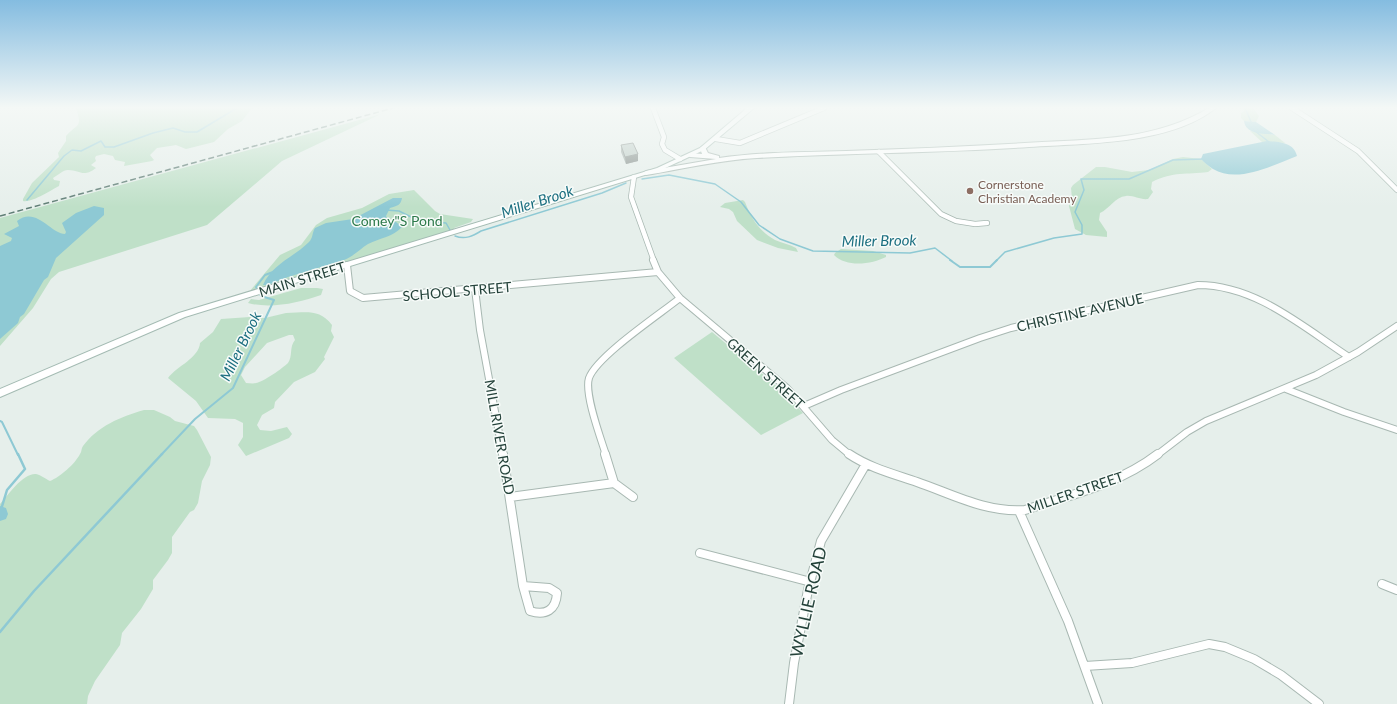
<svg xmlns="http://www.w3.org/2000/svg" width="1397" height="704" font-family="Lato,sans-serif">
	<rect width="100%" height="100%" fill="#e6efeb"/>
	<path fill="#bfe0c8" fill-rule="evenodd" d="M76 108H252L242 121 228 129 214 142 186 149 176 145 170 146 157 148 150 155 154 160 152 161 124 166 125 162 115 160 113 156 104 154 96 156 95 158 96 161 91 165 96 168C83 178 80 170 68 170 63 170 58 175 53 178L54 180 60 181 59 186C51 190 32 203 23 201V199L32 183 59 157 58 153 66 141V136C77 123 83 129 76 108Z
		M1242 108H1253L1259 116 1256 122 1244 121 1241 118V113L1244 111Z
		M381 114 282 161 207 225 59 272 51 279 33 308 0 346V218Z
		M1250 131 1275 135 1285 143 1262 142Z
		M1183 157 1201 159 1212 169 1208 172C1186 175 1174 171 1152 182L1151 189 1153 192 1148 199C1140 200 1133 195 1126 196 1115 197 1109 209 1100 213L1099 220 1107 232V237L1086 235 1075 229 1069 206 1072 199 1071 188 1073 185 1096 167H1105L1132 172 1149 170 1173 159Z
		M414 190 435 211 440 214 473 219 471 222 454 228 455 230 249 292 280 255 301 245 316 225 327 218 362 208 389 194Z
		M743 200 745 202C751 218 759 231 775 240 782 243 789 244 796 248L798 252 778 248 757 240 737 221 733 212 729 209 720 207 725 203Z
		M841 249 873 251 886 255V257C872 264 847 268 834 255L835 253Z
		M301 288H317L323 289 321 295C299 303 270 309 248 303L251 299 259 300Z
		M286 313C305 313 319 308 332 325L331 331 334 337 324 357 325 359 315 372 294 382 275 402 274 408 262 415 257 425 260 430 271 431 287 427 292 434 289 438 246 456 238 445 243 437V423L235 419 208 418 196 401 168 378C177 366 199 358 200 343L213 332 221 319 250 317 265 318ZM289 335H293L295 340C289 347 293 356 288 363 283 368 263 382 256 383 253 384 249 383 246 383L241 375 245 367 267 343Z
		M712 332 778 387 803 413 761 435 674 358Z
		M144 410H154L170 417 175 421 194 426 197 430 211 457 210 465 202 481 198 503 194 510 190 512 172 537V553L168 560 153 580V589L141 609 122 633 120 645 95 681 88 696 87 704H0V504C8 495 23 473 36 474 41 475 46 479 50 481 60 477 75 464 80 454 82 451 81 449 83 446 98 426 120 417 144 410Z"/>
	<path fill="#8ec9d4" d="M1244 121 1256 122 1275 135C1263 133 1246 135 1244 121Z
		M1267 141C1279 142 1294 142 1297 156 1273 165 1238 184 1213 169 1208 166 1204 162 1201 159L1203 154Z
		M393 198H402C401 205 397 206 390 208L386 216 388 220 396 222 402 227C393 237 380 238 368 244 360 249 354 256 344 260L288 277 268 285H263C272 264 294 257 309 242 313 238 312 233 315 228L326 223 353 219Z
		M94 206 104 208V215L56 258 48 277 44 280 24 314 20 317 18 323 0 339V246L11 241 12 238 4 234 19 226 17 221C36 206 51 234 65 234L66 232 62 223 76 213Z"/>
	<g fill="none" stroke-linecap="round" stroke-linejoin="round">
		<path stroke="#8ec9d4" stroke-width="1.5" d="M1245 108 1252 124
			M1255 131 1269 142
			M642 179 669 175 715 184 741 202 759 225 780 239 813 251 910 253 935 248 952 261
			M27 200 64 156 72 150 81 151 101 141 105 147H114L153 133 173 128 185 132H197L237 108
			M386 210 399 211 419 221 446 223 450 230
			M455 236C465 240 473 236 481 231L602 193 626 183
			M996 261 1005 252 1054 238 1082 234V225L1075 212 1084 190 1081 179H1129L1173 160 1204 159"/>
		<path stroke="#8ec9d4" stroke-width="2" d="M950 260 960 267H990L997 260
			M0 421 2 422 18 455
			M161 455 195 419 233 388 274 300 261 296 256 287 265 275 273 272"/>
		<path stroke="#8ec9d4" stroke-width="2.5" d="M0 513 7 490 25 469 18 454
			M0 632 34 591 162 454"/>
		<path fill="#8ec9d4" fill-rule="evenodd" d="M0 506 6 508 8 514 6 519 0 521Z"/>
		<g stroke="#a8b8b2" stroke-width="6">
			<path id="minor-far2" d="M653 108 664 137 662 144 665 150 680 159
				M1292 108 1358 151 1397 190
				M716 139 740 143 824 108
				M879 152 941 214 956 221 975 224 987 223
				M634 177 631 197 654 261"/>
		</g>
		<g stroke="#a8b8b2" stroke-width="8">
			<path id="minor-far1" d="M653 260 658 272 680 298 787 388 832 440 850 455
				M347 265 350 291 363 298 658 272
				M475 289 480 330 503 455
				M1286 389 1344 412 1397 430
				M804 406 841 390 980 338 1011 328 1198 285C1256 285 1303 327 1349 357
				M606 455C601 439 584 394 589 378 597 356 660 314 680 298
				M1157 455 1187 432 1206 421 1316 375 1358 352 1397 326"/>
		</g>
		<g stroke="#a8b8b2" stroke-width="10">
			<path id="minor" d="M503 454 523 586
				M605 454 614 483 633 497
				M849 454C870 468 894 474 917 482 952 494 986 513 1025 510 1071 495 1119 484 1158 454
				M510 497 614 483
				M1019 511 1068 621 1098 704
				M700 553 811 582
				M1382 584 1397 590
				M523 586 549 588 557 593C556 610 546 616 530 611Z
				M1085 666 1132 663 1209 644 1225 647 1254 659 1281 675 1319 704
				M789 704 794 663 808 590 821 541 866 464"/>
		</g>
		<g stroke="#a8b8b2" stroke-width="2">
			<path id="tertiary" d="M1209 108H1216C1169 145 1087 143 1029 147 938 153 847 153 757 158 719 160 683 169 646 175L643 173 646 171 716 159 690 157 687 155 690 153 702 154 700 148 703 146 705 147 708 153 719 156V158C761 152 804 152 846 151 912 149 977 146 1042 142 1102 139 1156 139 1209 108Z"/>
		</g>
		<g stroke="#a4bbb3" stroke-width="2">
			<path id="secondary" d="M747 108H754L704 150 661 170 185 317 0 397V389L179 313 657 168 700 148Z"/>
		</g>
		<use href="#minor-far2" stroke="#fff" stroke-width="4.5"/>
		<use href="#minor-far1" stroke="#fff" stroke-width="6"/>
		<use href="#minor" stroke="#fff" stroke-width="8"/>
		<use href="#tertiary" fill="#fff" fill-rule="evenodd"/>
		<use href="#secondary" fill="#fff" fill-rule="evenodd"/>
		<path stroke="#5f7d75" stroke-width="1.5" stroke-dasharray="6 3" stroke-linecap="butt" d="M0 216 393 108"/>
	</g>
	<path fill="#a1aea9" d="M621 145 638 154V161L626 164 621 152Z"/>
	<path fill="#838d89" d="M638 154V161L626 164 625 157Z"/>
	<path fill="#bbcac4" stroke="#838d89" d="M633 143 638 154 625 157 621 145Z"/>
	<linearGradient id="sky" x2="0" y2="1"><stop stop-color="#84bce0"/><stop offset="0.52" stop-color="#f4f8f6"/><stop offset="1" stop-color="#f4f8f6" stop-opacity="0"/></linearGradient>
	<rect width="1397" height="207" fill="url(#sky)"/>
	<circle fill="#8d6e63" stroke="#f7fbf9" stroke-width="1.5" cx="970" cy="191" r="4"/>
	<g text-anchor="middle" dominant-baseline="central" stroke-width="3" stroke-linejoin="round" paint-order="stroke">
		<g font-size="12" fill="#785e54" stroke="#f7fbf9" text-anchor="start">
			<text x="978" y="184">Cornerstone<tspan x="978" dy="14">Christian Academy</tspan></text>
		</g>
		<g font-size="14" fill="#2d7a4b" stroke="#f7fbf9">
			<text x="397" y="220">Comey"S Pond</text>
		</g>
		<g font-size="14" fill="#24423a" stroke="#f7fbf9">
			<text transform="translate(302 279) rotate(-17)">MAIN STREET</text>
			<text transform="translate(457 291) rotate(-5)">SCHOOL STREET</text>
			<text transform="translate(1080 312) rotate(-13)">CHRISTINE AVENUE</text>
			<text transform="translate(766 373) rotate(42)">GREEN STREET</text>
			<text transform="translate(500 437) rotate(80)">MILL RIVER ROAD</text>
			<text transform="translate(1075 492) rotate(-19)">MILLER STREET</text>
		</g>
		<g font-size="15" font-style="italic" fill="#1c6f80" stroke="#f7fbf9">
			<text transform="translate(537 201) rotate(-18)">Miller Brook</text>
			<text transform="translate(879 240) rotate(-1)">Miller Brook</text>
			<text transform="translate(240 346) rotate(-64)">Miller Brook</text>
		</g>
		<g font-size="17" fill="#24423a" stroke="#f7fbf9">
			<text transform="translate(808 602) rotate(-77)">WYLLIE ROAD</text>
		</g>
	</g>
</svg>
